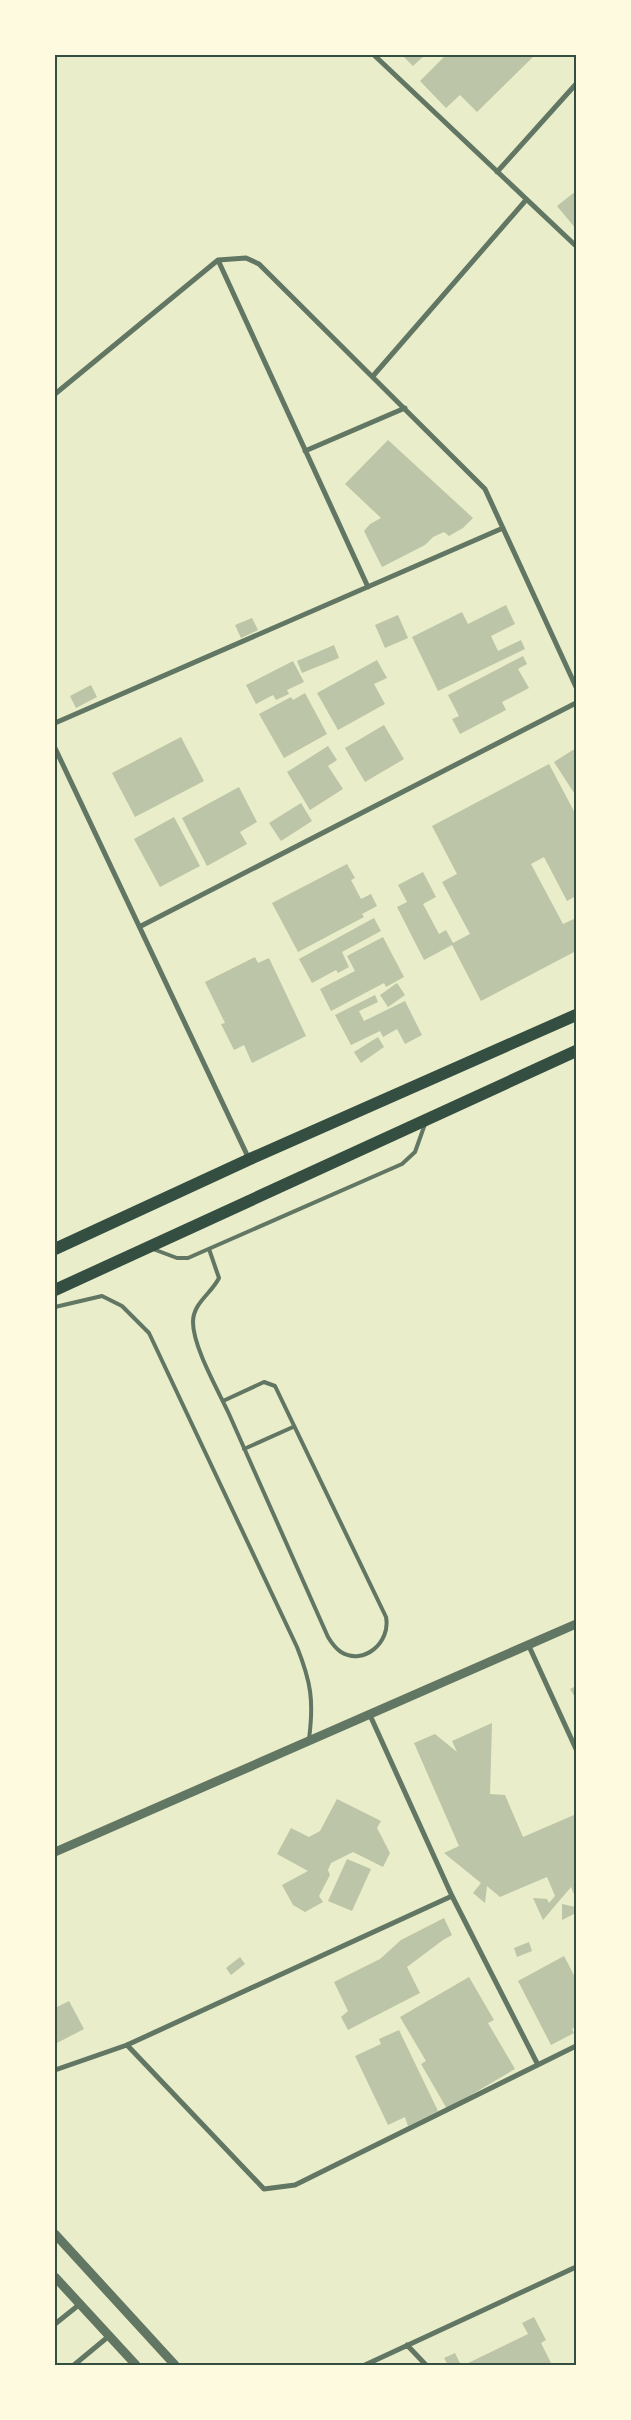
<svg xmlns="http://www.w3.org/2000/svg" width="631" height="2420" font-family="'Work Sans',sans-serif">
	<rect width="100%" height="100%" fill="#e9edc9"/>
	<path fill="#bcc5a7" d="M402 55H425L413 66Z
		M446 55H535L477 112 460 95 446 108 420 81Z
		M576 191V229L557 206Z
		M388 440 473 518 463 528 449 536 444 532 433 537 425 545 382 567 364 531 370 524 381 518 345 484Z
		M506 605 515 624 491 636 498 651 521 640 525 649 438 691 412 637 462 612 468 624Z
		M398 615 408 638 385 648 375 625Z
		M252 618 258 630 241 638 235 625Z
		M334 645 339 658 302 673 297 661Z
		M523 656 527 664 518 669 529 688 502 702 506 710 460 734 452 719 459 716 448 695Z
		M377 660 387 678 374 684 385 704 338 730 317 693Z
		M293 661 304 682 287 690 289 694 276 700 273 695 256 704 246 685Z
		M91 685 97 697 76 708 70 696Z
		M305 693 327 734 284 758 259 714 291 697 293 700Z
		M384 725 404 759 365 782 345 748Z
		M181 737 204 781 135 817 112 773Z
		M328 746 337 760 328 766 343 789 310 810 287 772Z
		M576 748V796L554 762Z
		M549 764 576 815V896L567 901 544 857 531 864 563 924 576 918V951L481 1001 452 945 424 960 397 907 407 902 398 885 423 872 436 897 423 904 439 934 446 930 453 943 470 934 442 882 457 874 432 826Z
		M239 787 257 822 240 832 247 844 207 866 182 818Z
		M301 803 312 821 281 841 269 823Z
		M174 817 200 866 160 887 134 839Z
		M347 864 355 878 351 880 361 899 371 894 377 906 362 914 364 917 298 952 272 903Z
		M374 918 381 931 342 952 349 967 338 973 336 970 312 983 299 959Z
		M383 937 404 977 386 987 384 983 331 1011 320 989 355 971 347 956Z
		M255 957 258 963 269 958 306 1036 252 1063 244 1045 234 1050 221 1024 225 1023 205 982Z
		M397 983 405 995 388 1007 380 995Z
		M375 995 378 1002 359 1011 364 1021 405 1001 422 1035 405 1044 397 1029 383 1037 380 1031 351 1045 335 1015Z
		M378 1037 384 1047 361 1063 354 1052Z
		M576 1686V1699L570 1689Z
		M492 1723 490 1794 505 1795 523 1837 574 1815 576 1821V1899L571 1887 543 1920 533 1898 547 1899 549 1903 555 1896 547 1877 500 1897 487 1886 485 1903 473 1893 481 1883 444 1853 459 1846 414 1743 435 1734 457 1752 452 1741Z
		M337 1799 381 1821 377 1828 390 1853 383 1867 353 1852 331 1863 328 1870 330 1875 319 1896 323 1902 305 1912 293 1905 282 1885 308 1871 277 1854 291 1828 309 1837 320 1831Z
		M347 1859 371 1869 352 1911 328 1901Z
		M562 1904 576 1907V1913L562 1920Z
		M444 1918 452 1935 443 1940 407 1967 420 1993 348 2030 341 2017 348 2011 334 1982 380 1959 401 1940Z
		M529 1942 532 1951 517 1957 514 1948Z
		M564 1956 576 1979V2027L572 2029 574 2033 551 2045 518 1981Z
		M240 1957 245 1964 231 1975 226 1968Z
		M469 1977 494 2020 488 2023 515 2069 447 2109 421 2064 426 2061 400 2017Z
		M69 2001 84 2029 55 2044V2008Z
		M399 2030 438 2111 408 2126 405 2117 388 2125 355 2056 381 2044 379 2039Z
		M534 2317 546 2340 541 2343 552 2365H464L528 2334 522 2323Z
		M455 2353 461 2365H448L444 2358Z"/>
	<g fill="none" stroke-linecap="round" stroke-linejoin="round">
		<path stroke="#617663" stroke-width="4" d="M153 1249 177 1258H188L402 1164 415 1152 425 1124
			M209 1249 219 1278C211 1294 193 1303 193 1322 193 1347 218 1390 229 1414 262 1488 295 1562 328 1637 331 1642 335 1648 341 1652 364 1666 391 1642 386 1617L275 1386 264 1382 223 1401
			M55 1307 102 1296 122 1306 149 1333 297 1647C311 1682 314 1701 309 1739
			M244 1449 293 1427"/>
		<path stroke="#617663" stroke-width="5" d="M374 55 576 246
			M497 172 576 84
			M218 260 368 587
			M373 376 526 200
			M55 394 218 260 246 258 259 264 485 489 576 687
			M305 451 405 408
			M55 723 503 528
			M55 748 249 1159
			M141 926 576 703
			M528 1644 576 1749
			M369 1713 452 1896 538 2065
			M127 2045 264 2189 295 2185 576 2046
			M55 2070 127 2045 452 1896
			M55 2324 80 2304
			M407 2345 426 2365
			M74 2365 109 2336
			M365 2365 576 2267"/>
		<path stroke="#617663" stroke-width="9" d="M55 1852 576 1624
			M55 2234 175 2365
			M55 2277 136 2365"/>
		<path stroke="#344e41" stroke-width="12" d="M55 1249 250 1159 576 1015
			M55 1290 576 1051"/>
	</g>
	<rect width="631" height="2420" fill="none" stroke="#fefae0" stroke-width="112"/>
	<rect x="56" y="56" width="519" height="2308" fill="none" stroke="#344e41" stroke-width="2"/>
</svg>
